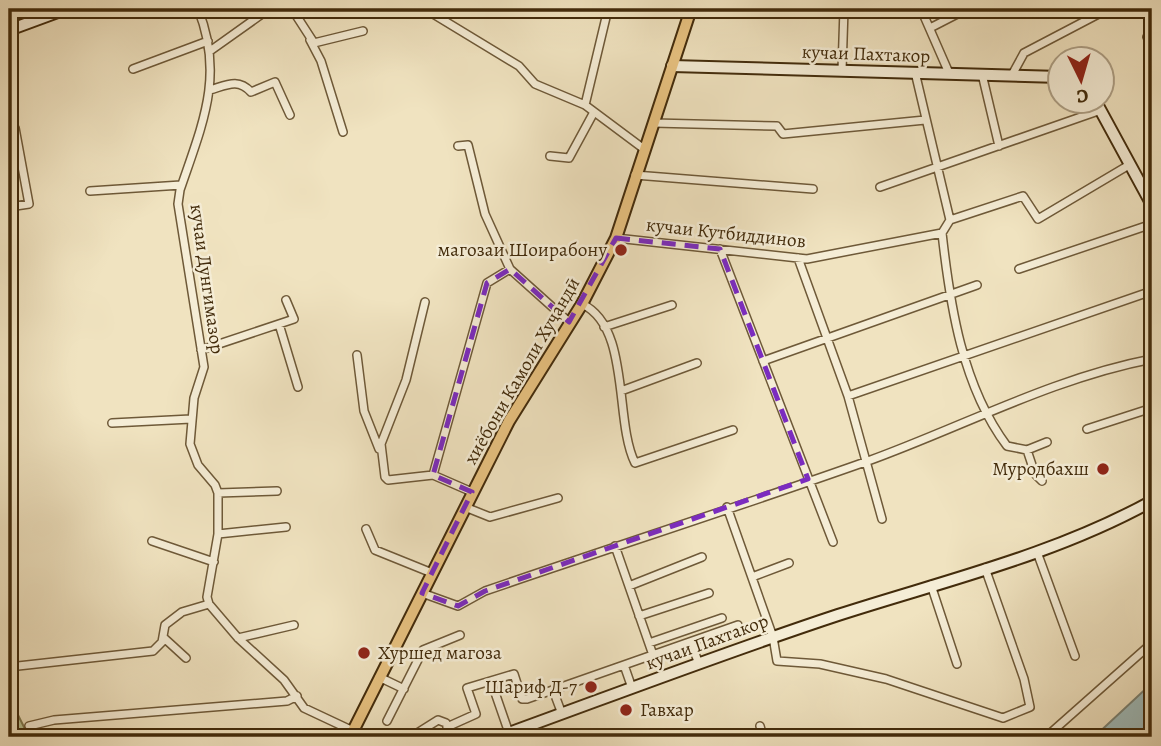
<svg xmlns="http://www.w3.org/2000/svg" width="1161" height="746" font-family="Alegreya,serif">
	<rect width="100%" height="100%" fill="#f0e3c0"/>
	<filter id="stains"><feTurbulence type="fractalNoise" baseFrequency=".00286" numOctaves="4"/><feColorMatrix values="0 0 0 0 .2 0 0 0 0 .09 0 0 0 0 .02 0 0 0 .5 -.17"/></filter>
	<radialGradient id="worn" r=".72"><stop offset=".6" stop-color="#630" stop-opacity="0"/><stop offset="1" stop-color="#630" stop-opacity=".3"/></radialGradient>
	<path fill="#b9c493" stroke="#7e784f" stroke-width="2" d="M9 697 29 737H9Z"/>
	<path fill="#9ebcbc" stroke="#798275" stroke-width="2" d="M1152 683V737H1094Z"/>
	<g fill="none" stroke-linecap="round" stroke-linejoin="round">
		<g stroke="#6e5938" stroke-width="10">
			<path id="minor" d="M198 9C225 76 202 125 180 190L178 204 204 367 194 398 190 444 198 465 215 485 218 493V534L207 597 209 604 238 638 284 680 304 708 353 731
				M292 9 314 43 363 31
				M425 9 519 66 535 84 585 105 644 149
				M921 9 949 73
				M932 27 967 9
				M1147 37 1152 36
				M310 40 321 61 343 132
				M210 51 269 9
				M133 69 208 41
				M842 70 844 9
				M915 72 950 220
				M982 74 999 146
				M1012 75 1024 53 1108 9
				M210 90C227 85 238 78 251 92L275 82 290 115
				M585 105 608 9
				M654 123 777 126 783 134 925 120
				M9 130 15 128 29 204 9 207
				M458 146 468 145 485 214 510 269 569 322
				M550 156 569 158 594 112
				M635 175 813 189
				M880 187 1101 110
				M90 191 181 185
				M942 233C950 305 962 386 1007 446L1027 450 1047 442
				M616 238 807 259 942 233 950 220 1023 196 1038 219 1129 165
				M720 249 833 542
				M798 258 848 396 882 519
				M1019 269 1152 224
				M425 302 406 380 381 444 385 477 388 480 433 475
				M582 304C631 327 614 421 635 463L733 430
				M279 324 298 387
				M604 327 672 305
				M201 350 294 319 286 300
				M357 355 364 411 379 449
				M763 361 977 285
				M621 391 697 363
				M848 396 1152 291
				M112 423 191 419
				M1087 429 1152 408
				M1027 450 1035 474 1042 481
				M472 492 433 475 487 283 510 269
				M218 493 277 491
				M465 507 490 517 558 498
				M727 507 773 637 777 661 820 664 886 679 1003 718 1030 707 1024 679 985 568
				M366 529 375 550 432 573
				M218 534 286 527
				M152 541 214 562
				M615 546 653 655
				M1037 552 1075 656
				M752 577 789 563
				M931 585 957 664
				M629 586 702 557
				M422 593 458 606 485 591C613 547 741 506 868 461 962 427 1053 378 1152 359
				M639 616 709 593
				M163 637 186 658
				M238 638 294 625
				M649 643 722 618
				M691 643 699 664
				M624 665 632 688
				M9 667 153 651 162 642 165 625 182 612 209 604
				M379 677 404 689
				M491 681 509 733
				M553 690 562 714
				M387 721 423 650 460 635
				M29 726 54 720 287 701 297 696
				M760 726 763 737
				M447 727 476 714 467 688 514 674 522 699H527L738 625
				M411 737 438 720 446 723 451 737
				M1046 737 1152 643"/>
		</g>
		<g stroke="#422b0b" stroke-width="14">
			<path id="secondary" d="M9 30 66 9
				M672 66 1060 77
				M1096 102 1152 205
				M498 737C611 696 723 653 838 615 943 581 1055 555 1152 501"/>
		</g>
		<g stroke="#422b0b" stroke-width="14">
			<path id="primary" d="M350 737 509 421 582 304 616 238 691 9"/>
		</g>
		<use href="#minor" stroke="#f5edd6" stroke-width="7"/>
		<use href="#secondary" stroke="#f5edd6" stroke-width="10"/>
		<use href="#primary" stroke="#e8c280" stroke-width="10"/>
	</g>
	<path fill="none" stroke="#7b2cbf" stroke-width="5" stroke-dasharray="14 9" stroke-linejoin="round" d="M616 238 720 249 808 479 485 591 458 606 422 593 472 492 433 475 487 283 510 269 569 322Z"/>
	<g fill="#8f2418" stroke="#f5edd6" stroke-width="2.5">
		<circle cx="621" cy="250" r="7"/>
		<circle cx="1103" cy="469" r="7"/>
		<circle cx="364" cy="653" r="7"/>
		<circle cx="591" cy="687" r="7"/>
		<circle cx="626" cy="710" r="7"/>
	</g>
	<g text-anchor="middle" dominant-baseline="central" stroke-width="5" stroke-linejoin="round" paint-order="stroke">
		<g font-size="19" fill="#422b0b" stroke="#f5edd6">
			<text transform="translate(866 54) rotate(2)">кучаи Пахтакор</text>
			<text transform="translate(726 233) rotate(6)">кучаи Кутбиддинов</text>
			<text transform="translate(207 279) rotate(82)">кучаи Дунгимазор</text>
			<text transform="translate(522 371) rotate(-60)">хиёбони Камоли Хуҷандӣ</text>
			<text transform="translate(707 642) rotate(-20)">кучаи Пахтакор</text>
		</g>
		<g font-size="19" fill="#422b0b" stroke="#f5edd6" text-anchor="end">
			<text x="607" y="250">магозаи Шоирабону</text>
			<text x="1089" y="469">Муродбахш</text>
			<text x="378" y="653" text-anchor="start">Хуршед магоза</text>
			<text x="577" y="687">Шариф Д-7</text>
			<text x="640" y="710" text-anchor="start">Гавхар</text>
		</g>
	</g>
	<rect width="1161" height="746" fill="none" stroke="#f0e3c0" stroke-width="35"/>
	<rect x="10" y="10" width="1140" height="725" fill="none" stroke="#422b0b" stroke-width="3.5"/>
	<rect x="18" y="18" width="1126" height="711" fill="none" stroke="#422b0b" stroke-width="2"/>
	<g transform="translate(1081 80) rotate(175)"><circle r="33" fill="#f5edd6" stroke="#ad9f85" stroke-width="2"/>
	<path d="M0-5L12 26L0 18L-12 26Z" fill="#8f2418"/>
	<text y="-10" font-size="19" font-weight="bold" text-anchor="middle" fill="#422b0b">С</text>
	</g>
	<rect width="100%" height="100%" filter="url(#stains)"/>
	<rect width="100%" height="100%" fill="url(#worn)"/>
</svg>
